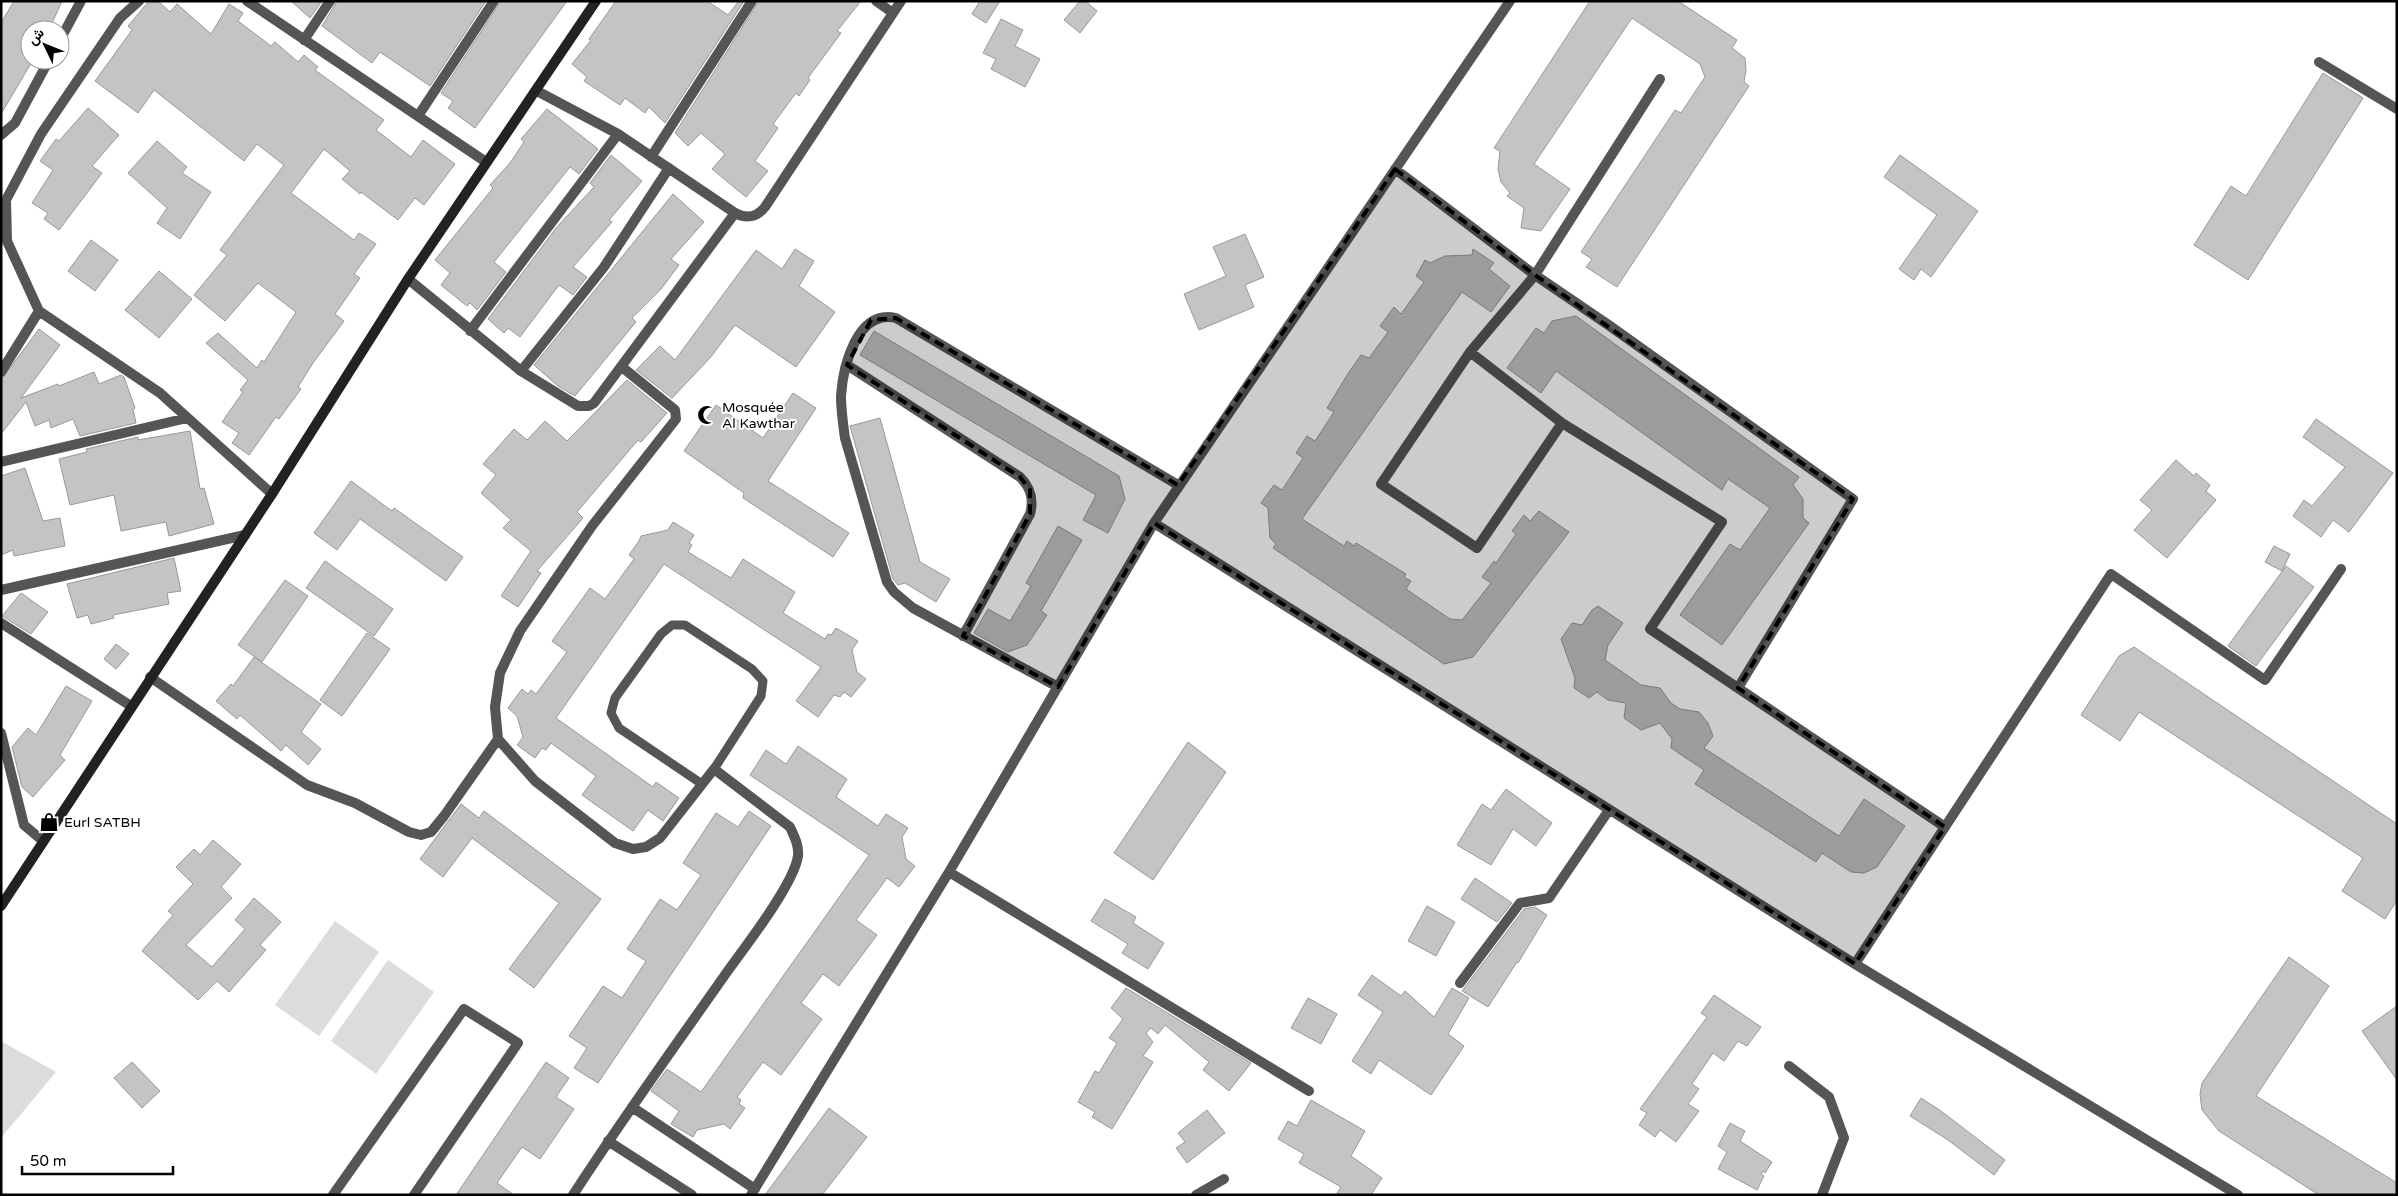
<svg xmlns="http://www.w3.org/2000/svg" width="2398" height="1196" font-family="'Varela Round',Vazirmatn,sans-serif">
	<rect width="100%" height="100%" fill="#fff"/>
	<path fill="#dcdcdc" d="M335 921 379 952 319 1036 275 1005Z
		M388 960 434 992 376 1074 331 1041Z
		M1 1041 56 1072 1 1138Z"/>
	<path fill="#c4c4c4" stroke="#999" d="M14 1H62L49 30H30V60H33L1 114V23Z
		M149 1H158L170 12 177 4 211 34 229 4 243 13 238 21 271 46 275 42 298 62 304 55 318 67 315 70 384 120 376 130 411 157 423 140 455 164 424 205 415 198 398 220 361 192 360 194 342 179 350 171 324 149 291 193 354 240 359 233 376 244 354 274 360 278 335 314 344 321 313 363 298 387 301 389 279 419 276 417 249 455 232 443 239 433 222 422 243 392 240 390 248 380 206 343 218 333 257 368 262 360 264 362 296 312 258 283 225 321 194 295 227 255 220 250 284 165 257 144 244 161 154 90 138 113 95 81 132 30 128 26Z
		M291 1H322L310 18Z
		M337 1H486L430 86 380 52 372 63 322 26Z
		M501 1H567L475 128 448 108 453 101 441 93Z
		M616 1H707L728 15 739 1H744L665 123 649 107 645 113 625 98 620 105 584 81 587 77 572 64 591 40 589 39Z
		M759 1H861L837 31 841 33 808 78 810 80 799 96 796 93 773 124 778 128 755 161 768 171 746 197 712 169 725 154 701 133 688 146 675 133Z
		M980 1H1000L986 23 972 14Z
		M1080 1H1085L1097 11 1080 33 1064 20Z
		M1590 1H1678L1737 40 1732 48 1745 58 1746 70 1744 82 1749 86 1617 287 1586 267 1592 259 1581 252 1675 110 1681 113 1705 77 1700 64 1632 18 1534 164 1570 189 1541 231 1521 228 1524 208 1507 196 1510 193 1501 182 1498 169 1500 151 1494 148Z
		M1001 19 1023 30 1015 46 1040 59 1025 87 991 69 996 59 983 53Z
		M2323 73 2363 98 2248 280 2194 245 2231 186 2246 196Z
		M88 108 119 135 92 166 102 173 59 230 44 219 48 213 32 203 53 170 40 161 56 139 59 141Z
		M547 109 598 149 579 174 570 167 494 262 506 272 477 310 470 303 467 306 441 285 450 273 435 260 493 188 490 185 510 163 524 142 521 139Z
		M157 141 187 167 182 173 211 192 180 239 157 223 167 208 128 173Z
		M611 155 642 181 609 220 612 222 573 267 587 277 573 295 559 285 520 337 508 328 504 333 488 319 556 228 594 187 590 183Z
		M1900 155 1978 211 1931 277 1921 269 1914 280 1899 269 1937 215 1884 177Z
		M673 194 704 222 671 259 679 265 661 289 632 318 636 322 575 396 558 386 534 365Z
		M1245 234 1264 277 1245 285 1254 307 1199 330 1184 294 1226 276 1213 247Z
		M91 240 118 260 95 291 68 271Z
		M795 249 814 261 799 286 835 312 796 367 735 325 710 358 672 398 636 370 660 346 675 360 756 250 782 269Z
		M1473 249 1494 263 1489 269 1510 286 1491 312 1462 292 1302 519 1344 546 1347 541 1354 546 1356 543 1406 574 1404 577 1411 581 1406 589 1450 619 1462 620 1491 583 1482 577 1494 561 1496 563 1516 534 1512 531 1524 515 1530 521 1539 511 1569 532 1473 657 1444 664 1273 548 1276 544 1270 538 1268 508 1261 503 1274 485 1282 490 1303 458 1296 453 1307 436 1315 441 1334 412 1327 408 1349 372 1361 355 1369 358 1388 332 1380 326 1394 307 1401 314 1424 282 1416 276 1425 260 1430 263 1445 256 1472 255Z
		M159 271 192 299 159 338 125 310Z
		M1576 316 1799 477 1793 485 1803 499V518L1809 523 1722 645 1680 615 1730 544 1740 550 1770 508 1728 479 1722 490 1556 371 1541 393 1507 368 1536 328 1544 333 1552 321Z
		M39 329 60 345 21 398 58 384 59 386 94 372 99 384 121 375 124 377 135 408 133 409 136 423 80 436 73 419 51 428 49 420 35 426 26 402 1 434V380Z
		M874 331 1119 476 1125 499 1108 533 1083 520 1096 495 860 355Z
		M627 380 667 413 641 442 638 440 577 512 583 518 537 571 541 573 518 607 501 596 531 551 503 528 511 520 481 493 496 475 483 464 514 429 527 440 545 421 567 441Z
		M793 393 816 408 768 481 849 533 833 557 743 498 744 493 684 451 716 405 763 438Z
		M880 418 920 562 950 579 936 602 905 583 898 585 893 579 850 426Z
		M2316 419 2393 473 2349 532 2333 520 2321 537 2293 516 2304 500 2312 506 2345 467 2303 437Z
		M190 431 200 489 204 488 214 524 169 536 166 522 121 531 114 495 70 505 59 459 87 452 86 449 138 437V440Z
		M2176 460 2194 476 2196 473 2210 485 2206 491 2216 500 2167 558 2134 530 2152 510 2140 500Z
		M25 468 43 521 60 518 65 546 14 556 13 550 1 555V476Z
		M351 481 392 511 394 508 463 557 446 581 360 519 337 550 314 533Z
		M673 522 694 535 689 543 692 545 688 552 731 578 743 559 795 592 783 613 825 639 828 634 831 635 836 628 858 641 852 650 857 672 866 679 851 697 844 692 840 697 834 695 818 717 796 701 821 667 664 564 556 718 653 787 656 782 679 798 663 821 648 810 633 831 582 795 596 776 551 743 546 750 542 748 535 758 517 745 523 737 517 716 508 708 522 689 528 694 531 690 536 694 567 652 552 641 590 588 605 599 634 559 629 555 639 541 641 536 668 530Z
		M1058 526 1082 540 1041 611 1047 615 1027 645 1008 652 974 633 988 609 1010 621 1031 586 1026 583Z
		M2274 546 2290 554 2282 571 2265 562Z
		M174 558 181 591 167 593 169 604 113 615 114 618 91 624 88 615 77 618 67 584Z
		M325 561 393 609 374 636 306 588Z
		M2286 566 2314 587 2256 666 2228 646Z
		M285 580 308 596 262 662 238 645Z
		M21 593 48 612 31 634 2 616Z
		M1598 606 1623 623 1608 645 1605 660 1641 685 1660 688 1671 703 1680 709 1699 712 1708 723 1713 736 1704 748 1839 836 1864 799 1905 826 1877 867 1864 873 1851 872 1822 853 1816 862 1695 784 1704 770 1671 748 1672 739 1660 723 1641 730 1624 718 1626 703 1608 700 1597 692 1589 698 1574 688 1575 678 1561 639 1572 623 1582 625 1592 610Z
		M367 633 390 649 342 716 320 700Z
		M116 644 129 654 116 669 104 659Z
		M2134 647 2397 824V900L2385 919 2342 891 2363 858 2139 712 2120 741 2081 715 2119 656Z
		M254 657 321 704 301 732 321 749 308 765 286 745 281 751 240 715 237 719 216 701 231 684 233 686Z
		M66 686 92 701 60 755 65 760 33 797 22 787 12 747 28 728 36 735Z
		M1188 742 1226 772 1153 880 1114 853Z
		M798 746 847 779 836 797 878 826 886 814 908 828 902 837 906 859 915 866 899 887 887 878 856 920 877 935 839 986 823 974 801 1003 822 1019 781 1075 763 1062 737 1097 741 1100 739 1104 745 1108 730 1129 724 1124 697 1130 693 1137 671 1124 679 1111 651 1091 667 1069 701 1092 869 855 750 775 766 750 786 764Z
		M1506 789 1552 823 1536 846 1513 829 1491 865 1457 845 1482 804 1491 810Z
		M461 804 479 818 484 811 601 899 534 988 509 969 559 903 472 838 443 877 420 859Z
		M749 811 771 826 598 1083 574 1068 587 1048 569 1036 603 986 622 998 646 961 627 949 660 899 677 910 701 875 683 863 716 813 738 827Z
		M213 840 241 864 221 887 232 898 186 945 212 967 245 929 235 920 254 898 281 922 260 945 266 950 229 992 217 981 198 1000 142 951 173 915 168 911 193 884 176 867 194 849 200 855Z
		M1475 878 1512 903 1497 922 1461 899Z
		M1105 899 1136 917 1133 923 1164 943 1148 969 1122 953 1128 944 1091 921Z
		M1427 906 1455 922 1436 956 1408 941Z
		M1535 907 1547 915 1518 963 1517 962 1488 1007 1462 991 1524 909Z
		M2289 957 2329 986 2256 1096 2397 1183V1195H2319L2219 1131 2202 1110 2200 1094 2202 1083Z
		M1372 975 1401 996 1405 991 1434 1017 1452 988 1469 998 1448 1034 1464 1046 1431 1095 1379 1060 1371 1074 1352 1061 1383 1012 1358 995Z
		M1126 988 1251 1063 1229 1091 1203 1070 1209 1062 1165 1025 1158 1034 1151 1028 1146 1033 1153 1042 1143 1056 1153 1062 1112 1129 1092 1117 1095 1112 1078 1102 1095 1071 1099 1073 1117 1043 1109 1038 1123 1019 1111 1008Z
		M1714 995 1761 1027 1747 1046 1738 1041 1724 1061 1713 1053 1692 1084 1699 1089 1688 1104 1699 1111 1676 1142 1660 1130 1655 1137 1639 1125 1647 1113 1640 1109 1707 1017 1701 1013Z
		M1308 998 1337 1014 1321 1044 1291 1028Z
		M2397 1006V1080L2362 1031Z
		M132 1062 160 1091 142 1108 114 1078Z
		M546 1062 569 1078 556 1097 574 1109 540 1159 522 1147 497 1183 514 1195H456Z
		M1921 1098 1941 1111 2005 1160 1994 1175 1948 1140 1910 1116Z
		M1311 1100 1365 1131 1351 1156 1382 1178 1371 1195H1336L1341 1187 1299 1163 1304 1154 1278 1139 1288 1121 1297 1126Z
		M829 1108 867 1137 822 1195H765Z
		M1207 1110 1225 1133 1187 1163 1176 1148 1185 1142 1178 1133Z
		M1730 1123 1745 1131 1740 1141 1772 1162 1765 1173 1763 1171 1761 1174 1764 1176 1757 1190 1718 1169 1727 1152 1718 1146Z"/>
	<g fill="none" stroke-linecap="round" stroke-linejoin="round">
		<path stroke="#555" stroke-width="9" d="M702 784 619 728 611 713 615 698 661 634 672 625H685L752 669 763 681 761 696 714 769"/>
		<path stroke="#555" stroke-width="10" d="M139 1 120 18 41 134 6 200 7 241 39 311 160 393 272 494
			M247 1 486 162
			M876 1 893 13
			M60 40 81 1
			M304 40 330 1
			M2319 62 2397 109
			M537 91 618 134 735 213C746 219 757 217 765 207L901 1
			M418 116 494 1
			M1 135 15 123 49 60
			M651 157 752 1
			M1395 169 1535 275 1610 326 1853 499 1738 688
			M408 279 521 371 578 406H589L594 403 735 213
			M470 331 618 134
			M1470 352 1535 275 1660 79
			M847 365 1020 477C1031 488 1034 499 1030 514L963 636
			M521 371 604 267 669 168
			M1 372 39 311
			M1562 423 1477 548 1381 484 1470 352 1562 423 1722 522 1650 629 1945 827
			M1 462 187 418
			M1154 523 1855 964 2238 1195
			M1 590 245 535
			M1 623 131 706
			M150 677 307 785 355 803 409 832 421 835 431 832 444 816 498 739
			M1058 687 913 608 894 592 887 582 845 438C843 424 841 410 841 396 843 366 857 309 896 318L1178 485
			M1 733 24 825 43 841
			M949 872 1309 1091
			M1855 964 2111 574 2265 680 2341 569
			M1460 983 1520 903 1549 898 1609 810
			M1789 1066 1829 1097 1844 1138 1822 1195
			M632 1107 755 1189
			M608 1141 692 1195
			M333 1195 464 1009 518 1043 414 1195
			M573 1195C622 1119 675 1046 727 972 745 947 794 884 798 856 799 845 794 836 790 827L714 769 660 838 646 847 633 849 615 843 535 781 498 739 495 707 500 673 520 631 592 526 676 419 675 410 622 367
			M751 1195 949 872 1154 523 1510 1
			M1196 1195 1224 1179"/>
		<path stroke="#222" stroke-width="10" d="M1 906 272 494 408 279 596 1"/>
	</g>
	<path fill="#000" fill-opacity="0.2" stroke="#000" stroke-width="4" stroke-dasharray="10 6" stroke-linejoin="round" d="M1395 169 1535 275 1853 499 1738 688 1945 827 1855 964 1154 523 1058 687 963 636 1030 514V490L1020 477 847 365 871 320 896 318 1178 485Z"/>
	<defs>
		<g id="mosque-bare" transform="scale(1.5)"><path d="M3.5-4.9A6 6 0 1 0 3.5 4.9A5 5 0 1 1 3.5-4.9Z" fill="#000" stroke="#fff" stroke-width="2.5" paint-order="stroke"/></g>
		<g id="shop-bare" transform="scale(1.5)"><path d="M-5-2.5h2.3a2.7 3.5 0 0 1 5.4 0H5L5.5 6h-11ZM-1.5-2.5h3a1.5 2.3 0 0 0-3 0Z" fill="#000" stroke="#fff" stroke-width="2.5" paint-order="stroke"/></g>
	</defs>
	<g fill-rule="evenodd">
		<use href="#mosque-bare" x="707" y="415"/>
		<use href="#shop-bare" x="49" y="822"/>
	</g>
	<g text-anchor="middle" dominant-baseline="central" stroke-width="4" stroke-linejoin="round" paint-order="stroke">
		<g font-size="14" fill="#000" stroke="#fff" text-anchor="start">
			<text x="722" y="407">Mosquée<tspan x="722" dy="16">Al Kawthar</tspan></text>
			<text x="64" y="822">Eurl SATBH</text>
		</g>
	</g>
	<rect width="2398" height="1196" fill="none" stroke="#000000" stroke-width="5"/>
	<g transform="translate(45 45) rotate(313)"><circle r="24" fill="#ffffff" stroke="#999999"/>
	<path d="M0-4L9 19L0 12L-9 19Z" fill="#000000"/>
	<text y="-8" font-size="14" font-weight="bold" text-anchor="middle" fill="#000000">ش</text>
	</g>
	<path d="M22 1166v8h151v-8" fill="none" stroke="#000000" stroke-width="2.5"/>
	<text x="30" y="1166" font-size="15" fill="#000000" stroke="#ffffff" stroke-width="4" paint-order="stroke">50 m</text>
</svg>
